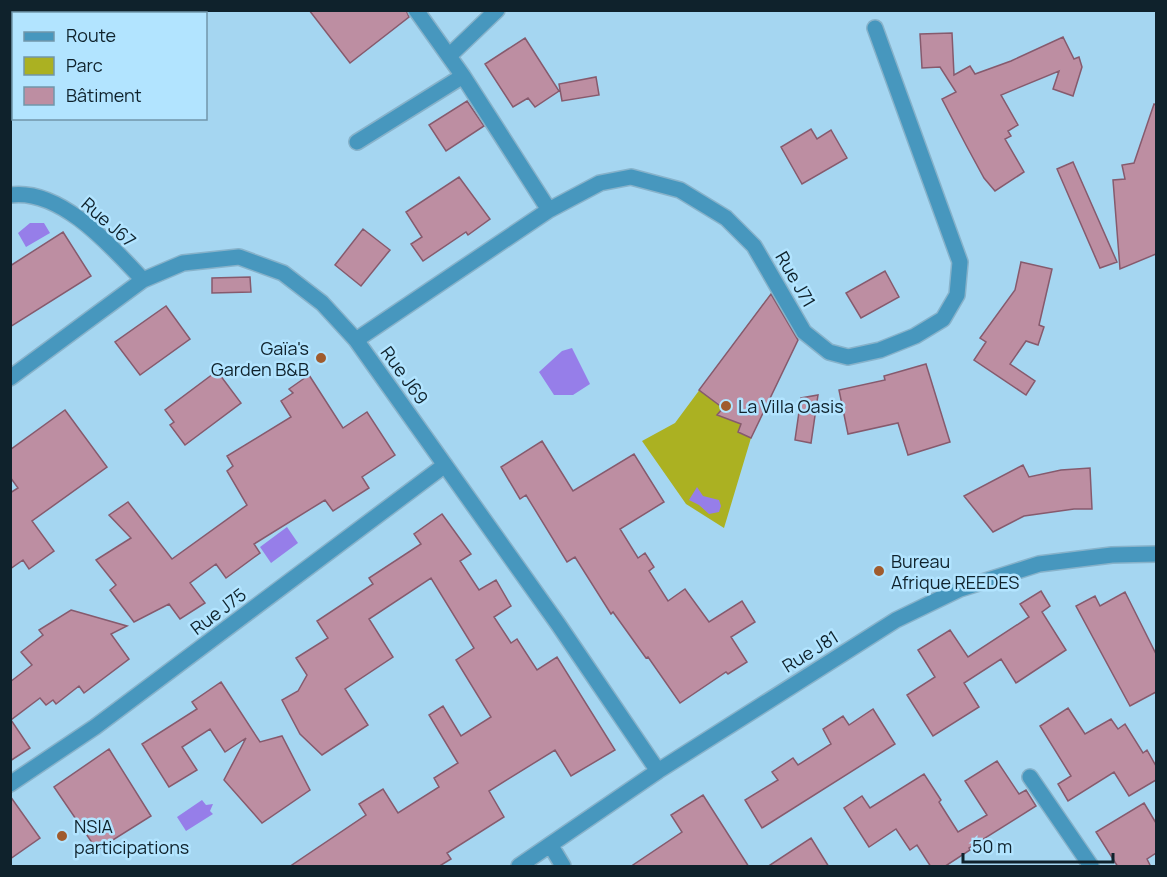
<svg xmlns="http://www.w3.org/2000/svg" width="1167" height="877" font-family="Manrope,sans-serif">
	<rect width="100%" height="100%" fill="#a5d6f1"/>
	<path fill="#abb122" d="M772 292 798 339 751 438 724 528 686 504 642 441 675 423Z"/>
	<path fill="#967ee9" d="M30 223H44L50 233 26 247 18 233Z
		M572 348 590 384 573 395H554L539 372 562 351Z
		M697 487 703 496 719 500 721 506 719 512 709 514 699 505 689 500Z
		M287 527 298 543 271 563 260 547Z
		M202 800 206 805 213 804 210 811 213 814 186 831 177 817Z"/>
	<path fill="#bd8ea2" stroke="#865a6d" stroke-width="1.5" d="M309 10H406L409 17 350 63Z
		M952 33 954 75 970 66 975 74 1011 61 1063 37 1074 59 1079 57 1082 67 1073 96 1053 89 1059 71 1001 95 1018 125 1008 131 1011 136 1005 139 1024 172 995 191 984 178 966 145 942 99 956 92 940 67 922 68 920 34Z
		M525 38 559 91 535 107 528 98 513 107 485 64Z
		M596 77 599 95 562 101 559 84Z
		M467 101 484 126 446 151 429 125Z
		M1154 104 1156 105V254L1120 269 1113 180 1125 179 1122 165 1134 163Z
		M811 129 817 139 831 130 847 158 802 184 781 147Z
		M1073 162 1117 262 1100 268 1057 169Z
		M459 177 490 219 468 235 466 232 423 261 411 244 422 237 406 212Z
		M363 229 390 250 361 286 335 265Z
		M63 232 91 276 10 327V266Z
		M1021 262 1052 269 1039 325 1044 327 1038 345 1026 341 1010 364 1035 381 1026 395 974 360 986 342 980 338 1015 290Z
		M885 271 899 297 861 318 846 293Z
		M250 277 251 292 212 293V278Z
		M771 294 798 340 751 438 738 432 741 424 717 415 723 408 699 390Z
		M166 306 190 339 140 375 115 342Z
		M926 364 950 442 908 455 898 423 848 434 839 390 885 380 884 376Z
		M217 371 241 403 185 445 170 425 174 422 165 410Z
		M309 375 343 428 367 412 395 455 362 477 369 488 333 511 325 500 254 544 260 553 226 578 216 564 190 583 205 603 180 619 169 604 134 622 110 590 116 585 96 560 131 538 109 515 128 502 172 559 247 505 227 471 233 466 227 456 291 417 281 401 293 393 289 389Z
		M818 395 811 443 795 440 801 398Z
		M65 410 107 467 32 521 54 551 29 569 23 560 10 569V493L18 488 10 477V450Z
		M542 441 573 491 634 454 664 502 620 529 638 558 645 553 654 567 649 571 668 601 685 589 709 622 742 601 755 622 731 637 747 662 728 674 726 672 680 703 648 657 646 658 613 612 611 614 575 557 567 562 526 495 520 499 501 467Z
		M1023 465 1029 477 1061 470 1090 468 1092 509H1074L1024 516 993 532 964 496Z
		M442 514 471 554 460 561 479 590 496 580 511 606 494 617 511 643 517 639 537 670 557 657 615 750 571 776 555 750 489 791 504 817 447 853 451 859 438 867H289L366 815 359 804 383 789 398 813 439 787 434 778 458 763 429 715 443 706 461 736 491 717 456 660 474 648 431 578 369 619 393 657 345 689 368 725 322 755 300 734 282 700 298 691 307 675 296 658 328 638 317 621 373 584 369 578 421 544 414 534Z
		M1041 591 1050 606 1042 612 1066 650 1016 683 1001 659 964 683 979 707 933 736 907 695 935 677 918 650 950 630 968 657 1029 617 1020 604Z
		M1125 592 1156 654V692L1130 706 1076 606 1095 596 1100 606Z
		M71 610 127 626 111 634 129 659 84 693 79 686 56 704 53 700 46 705 40 698 11 720 30 748 10 761V682L32 665 21 652 43 635 39 630Z
		M221 682 260 742 282 736 310 790 262 823 224 780 246 738 225 752 210 729 182 747 197 770 169 787 142 744 197 709 192 702Z
		M1068 708 1085 734 1111 719 1118 729 1125 724 1143 753 1147 750 1156 766V780L1129 796 1114 772 1068 801 1058 784 1071 776 1040 726Z
		M873 709 895 744 762 828 745 800 778 780 772 772 793 758 798 765 831 744 823 729 843 716 849 725Z
		M109 749 151 816 97 850 54 787Z
		M997 761 1019 794 1026 790 1036 806 969 848 970 850 944 867H931L917 845 910 850 896 829 869 847 844 808 862 796 870 808 924 774 941 800 939 802 958 832 987 815 965 781Z
		M703 795 749 867H630L682 832 671 815Z
		M10 796 40 838 10 859Z
		M1144 803 1156 823V853L1147 859 1151 867H1118L1096 832Z
		M811 838 829 867H767Z"/>
	<g fill="none" stroke-linecap="round" stroke-linejoin="round">
		<g stroke="#87b2ca" stroke-width="18">
			<path id="minor" d="M416 10 463 76 549 210
				M449 56 497 10
				M357 142 463 76
				M10 195C61 188 111 246 143 280
				M356 340 549 210 600 183 631 177 680 190 726 218 754 246 804 332 829 352 848 357 880 350 915 336 943 319 957 295 960 262 875 28
				M10 378 143 280 183 263 239 257 283 273 322 303 356 340 558 624 658 771
				M1030 777 1091 866
				M10 784 95 727 445 465
				M551 846 563 866
				M519 866 658 771 896 620 960 589 1039 564 1112 555 1156 554"/>
		</g>
		<use href="#minor" stroke="#4797be" stroke-width="15"/>
	</g>
	<g fill="#a05b2d" stroke="#b2e4ff" stroke-width="2">
		<circle cx="321" cy="358" r="6"/>
		<circle cx="726" cy="406" r="6"/>
		<circle cx="879" cy="571" r="6"/>
		<circle cx="62" cy="836" r="6"/>
	</g>
	<g text-anchor="middle" dominant-baseline="central" stroke-width="5" stroke-linejoin="round" paint-order="stroke">
		<g font-size="18" fill="#0f222c" stroke="#b2e4ff">
			<text transform="translate(109 222) rotate(41)">Rue J67</text>
			<text transform="translate(796 279) rotate(60)">Rue J71</text>
			<text transform="translate(405 375) rotate(54)">Rue J69</text>
			<text transform="translate(218 611) rotate(-37)">Rue J75</text>
			<text transform="translate(810 651) rotate(-32)">Rue J81</text>
		</g>
		<g font-size="18" fill="#0f222c" stroke="#b2e4ff" text-anchor="start">
			<text x="309" y="348" text-anchor="end">Gaïa's<tspan x="309" dy="21">Garden B&amp;B</tspan></text>
			<text x="738" y="406">La Villa Oasis</text>
			<text x="891" y="561">Bureau<tspan x="891" dy="21">Afrique REEDES</tspan></text>
			<text x="74" y="826">NSIA<tspan x="74" dy="21">participations</tspan></text>
		</g>
	</g>
	<rect width="1167" height="877" fill="none" stroke="#0f222c" stroke-width="24"/>
	<rect x="12" y="12" width="195" height="108" fill="#b2e4ff" stroke="#7196ab" stroke-width="1.5"/>
	<rect x="24" y="32" width="30" height="9" fill="#4797be" stroke="#7196ab" stroke-width="1.5"/>
	<text x="66" y="42" font-size="18" fill="#0f222c">Route</text>
	<rect x="24" y="57" width="30" height="18" fill="#abb122" stroke="#7196ab" stroke-width="1.5"/>
	<text x="66" y="72" font-size="18" fill="#0f222c">Parc</text>
	<rect x="24" y="87" width="30" height="18" fill="#bd8ea2" stroke="#7196ab" stroke-width="1.5"/>
	<text x="66" y="102" font-size="18" fill="#0f222c">Bâtiment</text>
	<path d="M963 853v9h150v-9" fill="none" stroke="#0f222c" stroke-width="3"/>
	<text x="972" y="853" font-size="18" fill="#0f222c" stroke="#b2e4ff" stroke-width="4.5" paint-order="stroke">50 m</text>
</svg>
